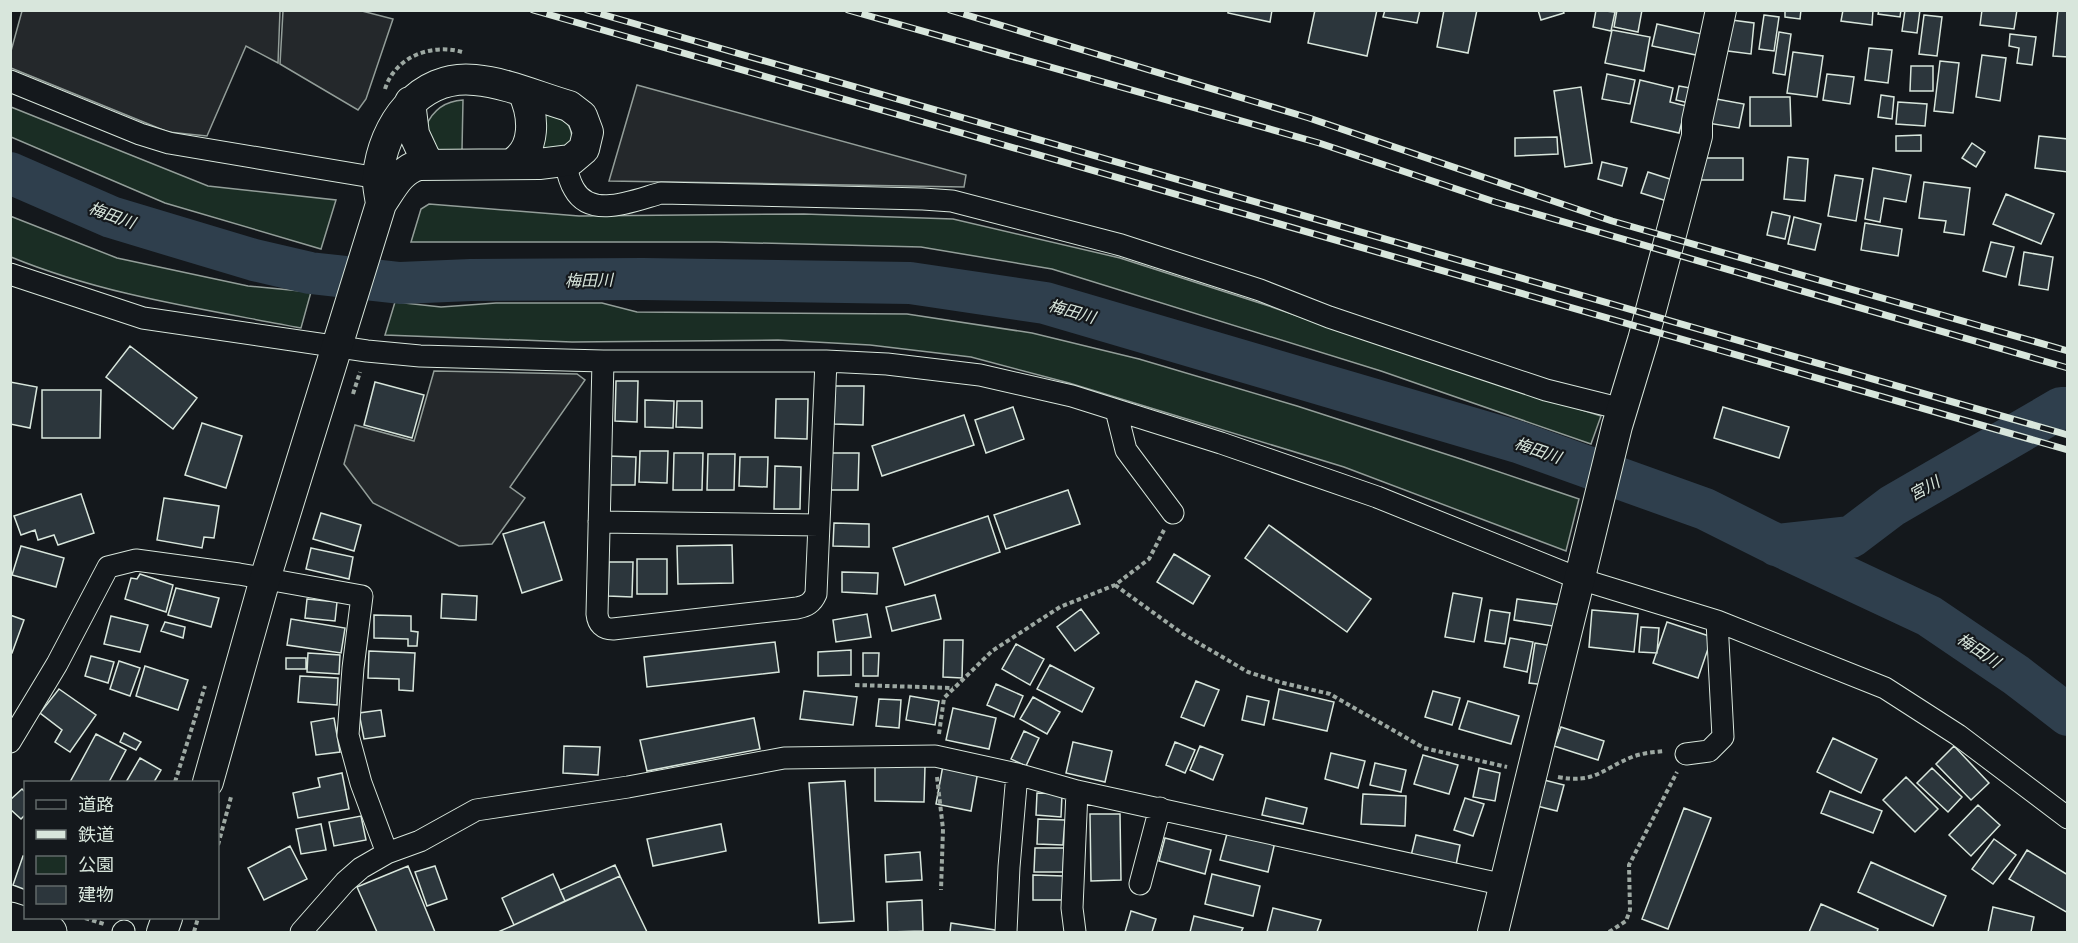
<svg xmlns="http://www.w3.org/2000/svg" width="2078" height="943" font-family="Mulish,'Noto Sans JP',sans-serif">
	<rect width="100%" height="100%" fill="#14181c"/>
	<path fill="#1a2d24" stroke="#939e99" stroke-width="1.5" d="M463 100 462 150 438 151 426 126C433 110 445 101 463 100Z
		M11 107 208 186 336 200 321 249 165 203 11 137Z
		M544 114C565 119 573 122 572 144L540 151Z
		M429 204 579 216 804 214 953 219 1120 258 1269 306 1425 360 1601 416 1591 444 1381 371 1052 269 921 247 716 242H411L421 209Z
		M10 216 117 258 248 286 311 292 301 328C203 309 103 295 11 257Z
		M395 302 441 307 496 303H602L637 312 907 314 1032 333 1139 359 1297 406 1461 459 1579 499 1566 551 1344 467 1069 383 971 357 870 345 778 340 572 342 385 335Z"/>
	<path fill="#24282b" stroke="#939e99" stroke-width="1.5" d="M22 11H280L278 63 246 46 207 136 168 132 11 68V51Z
		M283 11H362L393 19 366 99 358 110 280 64Z
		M637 85 966 175 964 187 609 181Z
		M434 371 577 374 585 380 510 487 525 498 492 544 459 546 373 503 344 464 355 425 414 441Z"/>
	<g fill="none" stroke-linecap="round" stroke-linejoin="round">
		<path stroke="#2f3f4d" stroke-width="42" d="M10 173 111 217 254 260 310 273 400 283 471 280 643 279 910 283 1045 303 1518 442 1705 509 1769 541 1929 616 2016 675 2068 715
			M1776 545 1851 537 1892 506 2061 408H2068"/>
	</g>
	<path fill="#2c363c" stroke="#d8e6dc" stroke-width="1.5" d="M1228 10H1272L1270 22 1228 13Z
		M1315 10H1377L1367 56 1308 43Z
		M1385 10H1420L1417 23 1383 17Z
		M1444 10H1477L1468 53 1437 47Z
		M1538 10H1563L1564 13 1541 20Z
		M1596 10 1615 12 1611 31 1593 27Z
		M1617 10H1642L1638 32 1614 27Z
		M1785 10H1801L1800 19 1785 17Z
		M1843 10H1873L1872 25 1841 21Z
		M1879 10H1901L1900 17 1878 14Z
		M1905 10H1920L1917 33 1902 31Z
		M1982 10H2017L2014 29 1980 25Z
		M2058 10H2068V57L2053 56Z
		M1764 15 1779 17 1774 51 1759 49Z
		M1924 15 1942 17 1937 56 1919 54Z
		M1724 19 1754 23 1751 54 1720 50Z
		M1657 24 1706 35 1701 56 1652 46Z
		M1612 30 1650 37 1644 71 1605 63Z
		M1779 32 1791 34 1785 75 1773 73Z
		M2010 34 2036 37 2032 65 2017 63 2019 48 2009 46Z
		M1869 48 1892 50 1888 83 1865 80Z
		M1793 52 1823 56 1817 97 1787 93Z
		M1982 55 2006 58 2000 101 1976 97Z
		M1940 61 1959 63 1953 113 1934 111Z
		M1911 66H1933V91H1910Z
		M1607 74 1635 80 1630 104 1602 99Z
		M1827 74 1854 77 1850 104 1823 100Z
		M1640 80 1673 88 1670 102 1686 106 1679 133 1631 122Z
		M1679 86 1696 89 1693 104 1676 100Z
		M1581 87 1592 163 1565 167 1554 91Z
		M1881 95 1894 97 1892 119 1878 117Z
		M1750 97H1790L1791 126H1750Z
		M1711 98 1744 104 1739 128 1707 123Z
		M1898 102 1927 104 1925 126 1896 124Z
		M1921 135V151H1896V136Z
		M2039 136 2068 139V172L2035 168Z
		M1557 137 1558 154 1515 156V138Z
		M1972 143 1985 152 1976 167 1962 158Z
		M1788 157 1808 159 1805 201 1784 199Z
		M1701 158H1743V180H1701Z
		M1602 162 1627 168 1622 186 1598 179Z
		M1873 168 1911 175 1906 202 1884 198 1880 222 1865 219Z
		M1648 172 1673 180 1667 201 1641 193Z
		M1835 175 1863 179 1856 221 1828 216Z
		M1924 182 1970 188 1964 235 1944 232 1946 221 1919 218Z
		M2006 194 2054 214 2041 244 1993 224Z
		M1772 212 1790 216 1785 239 1767 235Z
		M1794 217 1821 224 1815 250 1788 244Z
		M1865 223 1902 229 1898 256 1861 250Z
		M1991 242 2014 247 2006 277 1983 271Z
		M2024 252 2053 257 2048 290 2019 285Z
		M130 346 197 398 173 429 106 377Z
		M616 381H638L637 422 615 421Z
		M10 382 37 387 30 428 10 424Z
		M375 382 424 395 412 438 364 425Z
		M835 386H864L863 425 834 424Z
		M42 390H101L100 438H42Z
		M776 399H808L807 439 775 438Z
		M645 400 674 401 673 428 645 427Z
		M677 401H702V428L676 427Z
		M1013 407 1024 439 986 453 975 420Z
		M1723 407 1789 427 1779 458 1714 438Z
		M964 415 974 445 882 476 872 446Z
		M202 423 242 436 226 488 185 475Z
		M640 451H668L667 483 639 482Z
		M674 453H703L702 490H673Z
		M831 453H859L858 490H830Z
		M708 454H735L734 490H707Z
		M608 456 636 457 635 485H607Z
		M740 457H768L767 487 739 486Z
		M775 466 801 467 800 509H774Z
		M1068 490 1080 524 1006 549 994 515Z
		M81 494 94 533 58 545 54 535 38 540 35 530 21 535 14 516Z
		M164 498 219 506 214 538 204 537 202 548 157 540Z
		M321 513 361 525 354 551 313 539Z
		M988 516 1000 552 905 585 893 548Z
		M544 522 562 580 522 593 503 534Z
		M834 523 869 524V547L833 546Z
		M1269 525 1371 599 1347 632 1245 558Z
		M732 545 733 583 678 584 677 546Z
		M21 546 64 558 56 587 12 575Z
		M311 548 353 557 349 579 306 569Z
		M1174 554 1210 576 1193 604 1157 582Z
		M637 559H667V594H637Z
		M609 562H633L632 597 608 596Z
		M842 572 878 573 877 594 842 592Z
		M140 574 173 585 166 612 125 599 131 578 137 579Z
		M176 588 219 598 211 627 168 615Z
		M1453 593 1482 598 1474 642 1445 637Z
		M442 594 477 596 476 620 441 618Z
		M935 595 941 619 892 631 886 607Z
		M307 599 337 602 335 621 305 618Z
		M1517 599 1562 605 1559 627 1514 620Z
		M1081 609 1099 633 1075 651 1057 627Z
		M1490 610 1510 613 1505 644 1485 641Z
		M1592 610 1638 614 1634 652 1589 647Z
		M867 614 871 637 836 642 833 620Z
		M10 615 24 620 12 653H10Z
		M374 615 411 616V631L418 632 417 646H408V639L374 638Z
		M111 616 148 625 140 652 104 644Z
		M291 619 345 628 341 653 287 645Z
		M165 622 185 627 183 638 161 631Z
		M1667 622 1712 637 1698 678 1653 663Z
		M1641 627 1659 628 1657 653 1639 652Z
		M1510 638 1533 642 1527 672 1504 667Z
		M944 640H963L962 678 943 677Z
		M775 642 779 672 647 687 644 657Z
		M1535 643 1553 646 1546 685 1529 683Z
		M1016 644 1044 659 1030 685 1002 669Z
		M851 650V675L818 676V652Z
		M369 651 415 653 413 691 399 690V679L368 678Z
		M308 653 340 655 339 674 307 672Z
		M863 653H879L878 676H863Z
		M91 656 114 662 108 683 85 676Z
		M286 658H306V669H286Z
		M119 661 140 668 130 696 110 689Z
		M1050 665 1094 688 1082 712 1037 689Z
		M145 666 188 680 178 710 136 696Z
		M300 676 338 678 337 705 298 702Z
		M1196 681 1219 690 1204 726 1181 717Z
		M996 684 1023 696 1014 717 987 705Z
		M59 689 96 715 70 752 55 742 62 730 40 713Z
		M1279 689 1334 702 1327 731 1273 719Z
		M804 691 857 697 853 725 800 719Z
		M1433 691 1460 698 1452 725 1425 717Z
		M910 696 939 701 935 725 906 720Z
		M1247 696 1269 701 1264 725 1242 720Z
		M1033 697 1060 712 1047 734 1020 719Z
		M879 699 901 700 899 728 876 726Z
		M1468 701 1519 716 1511 744 1459 729Z
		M953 708 996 718 989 749 946 740Z
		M381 710 385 736 364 739 359 713Z
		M334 718 340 752 316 755 311 722Z
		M754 718 760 749 647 771 640 740Z
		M1561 727 1604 741 1598 760 1554 746Z
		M1024 731 1039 738 1026 766 1011 759Z
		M124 733 141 742 136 750 120 742Z
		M96 734 126 750 109 782H70Z
		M1833 738 1877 759 1861 793 1817 772Z
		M1073 742 1112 751 1105 782 1066 773Z
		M1175 742 1195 750 1185 773 1166 765Z
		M564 746 600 747 598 775 563 773Z
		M1200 746 1223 755 1213 780 1190 770Z
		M1954 746 1989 783 1971 800 1936 764Z
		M1331 753 1365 761 1358 788 1325 779Z
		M1423 755 1458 765 1449 794 1414 784Z
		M140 758 161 770 154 782H126Z
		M1375 763 1406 770 1401 792 1370 785Z
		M875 765 925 766 924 802 875 801Z
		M943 765 978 771 971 811 936 804Z
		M1479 768 1500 773 1495 801 1473 797Z
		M1932 768 1962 797 1948 812 1917 783Z
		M342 773 349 809 298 818 293 793 320 787 318 778Z
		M1906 777 1938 809 1915 832 1883 800Z
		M1544 780 1564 785 1557 811 1537 806Z
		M845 781 854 921 819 923 809 783Z
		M22 789 26 793V814L21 819 10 809V800Z
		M1830 791 1882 811 1873 833 1821 813Z
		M1037 793 1062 794 1061 817 1036 815Z
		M1363 794 1406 796 1405 826 1361 824Z
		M1266 798 1307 808 1303 824 1262 815Z
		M1465 798 1484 804 1473 836 1454 830Z
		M1978 805 2000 825 1971 856 1949 835Z
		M1684 808 1711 818 1668 929 1642 919Z
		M1090 814H1120L1121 880 1091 881Z
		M361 816 366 840 334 846 329 822Z
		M1038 819 1065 820 1063 845 1037 844Z
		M321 824 326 850 301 854 296 829Z
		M721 824 726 851 653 866 647 839Z
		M1228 830 1275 842 1268 872 1220 860Z
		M1416 835 1460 845 1456 865 1411 856Z
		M1165 838 1211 850 1205 874 1159 861Z
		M1994 839 2016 855 1993 884 1972 869Z
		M290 846 307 879 264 900 248 868Z
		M1035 848H1064L1063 872H1034Z
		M2027 850 2068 875V913L2009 879Z
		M920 852 922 880 886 882 885 855Z
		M23 856H26V890L13 885Z
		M1871 862 1946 896 1933 926 1858 892Z
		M615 865 620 876 565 901 560 890Z
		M408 866 435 932H377L357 887Z
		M435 866 447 899 427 906 415 872Z
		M553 874 565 901 514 925 502 898Z
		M1212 874 1260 886 1253 916 1205 904Z
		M1033 875 1064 876V900H1033Z
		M620 876 647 932H498L514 925Z
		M922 900 923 931 888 932 887 902Z
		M1821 904 1878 929 1877 932H1809Z
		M1993 907 2034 917 2031 932H1988Z
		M1273 908 1321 920 1317 932H1267Z
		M1131 911 1156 919 1152 932H1125Z
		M1194 916 1243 928 1241 932H1190Z
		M951 923 1001 931V932H950Z"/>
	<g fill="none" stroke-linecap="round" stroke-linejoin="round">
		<g stroke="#d8e6dc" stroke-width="23">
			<path id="street" d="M10 81 140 134 169 143 378 178
				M565 162C567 171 569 181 574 189 591 220 635 200 661 193L923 199 952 201 1121 245 1260 290 1329 317 1546 390 1622 409
				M10 274 143 318 367 351 420 356 603 361H826L887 364 980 375 1072 396 1221 443 1377 497 1580 579 1717 621 1885 688 1958 735 2068 818
				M603 361 597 614C598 624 603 629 613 629L797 608C807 606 812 603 816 594L826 361
				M1116 410 1126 450 1173 513
				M599 522 819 525
				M10 742 57 664 108 567 136 560 239 574 362 596 353 668 348 735 361 783 387 853 361 868 345 882 301 932
				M1686 754 1709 751 1723 737 1717 621
				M387 853 420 841 476 810 628 787 784 758 935 756 1017 774 1077 791 1505 885
				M1140 884 1160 808
				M123 932 124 931
				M1006 932 1009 867 1017 774
				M1075 932 1072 908 1077 791"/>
		</g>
		<g stroke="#d8e6dc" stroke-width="32">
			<path id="secondary" d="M410 102 414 134 428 164
				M511 164C537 150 534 115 523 92
				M208 782 265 579 381 204C392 188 400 170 419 165L539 164 571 160 584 149 588 132 582 116 569 106C538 97 507 83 475 80 419 74 383 125 378 176 377 185 380 195 381 204
				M162 932 167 918
				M1493 932 1617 426 1643 340 1697 136V121L1721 10"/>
		</g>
		<g stroke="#d8e6dc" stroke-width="35">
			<path id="highway" d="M10 919 50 932"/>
		</g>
		<path stroke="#9da8a2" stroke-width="4" stroke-dasharray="4.5 3" stroke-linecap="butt" d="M385 89C395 57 431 43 462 52
			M353 394 360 372
			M1115 585 1183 634 1248 672 1279 682 1330 694 1424 748 1507 767
			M855 685 953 688
			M939 734 944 698 992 651 1060 607 1115 585 1149 559 1164 530
			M937 777 943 829 941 890
			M1558 777C1595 784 1602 769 1632 757 1642 753 1654 752 1665 751
			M175 782 205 686
			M218 845 231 797
			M85 918 104 924
			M194 932 198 918
			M1609 932 1626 921 1630 910 1629 865 1677 772"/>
		<use href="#street" stroke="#14181c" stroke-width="21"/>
		<use href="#secondary" stroke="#14181c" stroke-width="30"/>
		<use href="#highway" stroke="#14181c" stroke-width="33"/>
		<g stroke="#d8e6dc" stroke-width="7">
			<path id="rail" d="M533 10 2068 450
				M587 10 2068 435
				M848 10 1319 143 1495 202 2068 368
				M950 10 1309 118 1612 221 2068 351"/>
		</g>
		<use href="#rail" stroke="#14181c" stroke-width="4.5" stroke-dasharray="14" stroke-linecap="butt"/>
	</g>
	<g text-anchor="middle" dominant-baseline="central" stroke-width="4.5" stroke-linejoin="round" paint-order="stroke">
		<g font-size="16" font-style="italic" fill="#d8e6dc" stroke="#14181c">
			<text transform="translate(112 215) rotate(20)">梅田川</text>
			<text transform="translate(589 280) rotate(-1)">梅田川</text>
			<text transform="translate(1072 311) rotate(16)">梅田川</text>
			<text transform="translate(1538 450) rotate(19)">梅田川</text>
			<text transform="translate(1924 488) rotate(-29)">宮川</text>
			<text transform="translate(1979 650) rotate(34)">梅田川</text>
		</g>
	</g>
	<rect width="2078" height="943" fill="none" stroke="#d8e6dc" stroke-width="24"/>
	<rect x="24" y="781" width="195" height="138" fill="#14181c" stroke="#626a69" stroke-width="1.5"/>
	<rect x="36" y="800" width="30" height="9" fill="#14181c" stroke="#626a69" stroke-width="1.5"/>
	<text x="78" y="811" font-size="18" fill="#d8e6dc">道路</text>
	<rect x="36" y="830" width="30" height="9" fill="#d8e6dc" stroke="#626a69" stroke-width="1.5"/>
	<text x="78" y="841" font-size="18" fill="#d8e6dc">鉄道</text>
	<rect x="36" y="856" width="30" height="18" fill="#1a2d24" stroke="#626a69" stroke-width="1.5"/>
	<text x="78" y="871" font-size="18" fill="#d8e6dc">公園</text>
	<rect x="36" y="886" width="30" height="18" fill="#2c363c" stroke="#626a69" stroke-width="1.5"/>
	<text x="78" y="901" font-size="18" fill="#d8e6dc">建物</text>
</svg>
